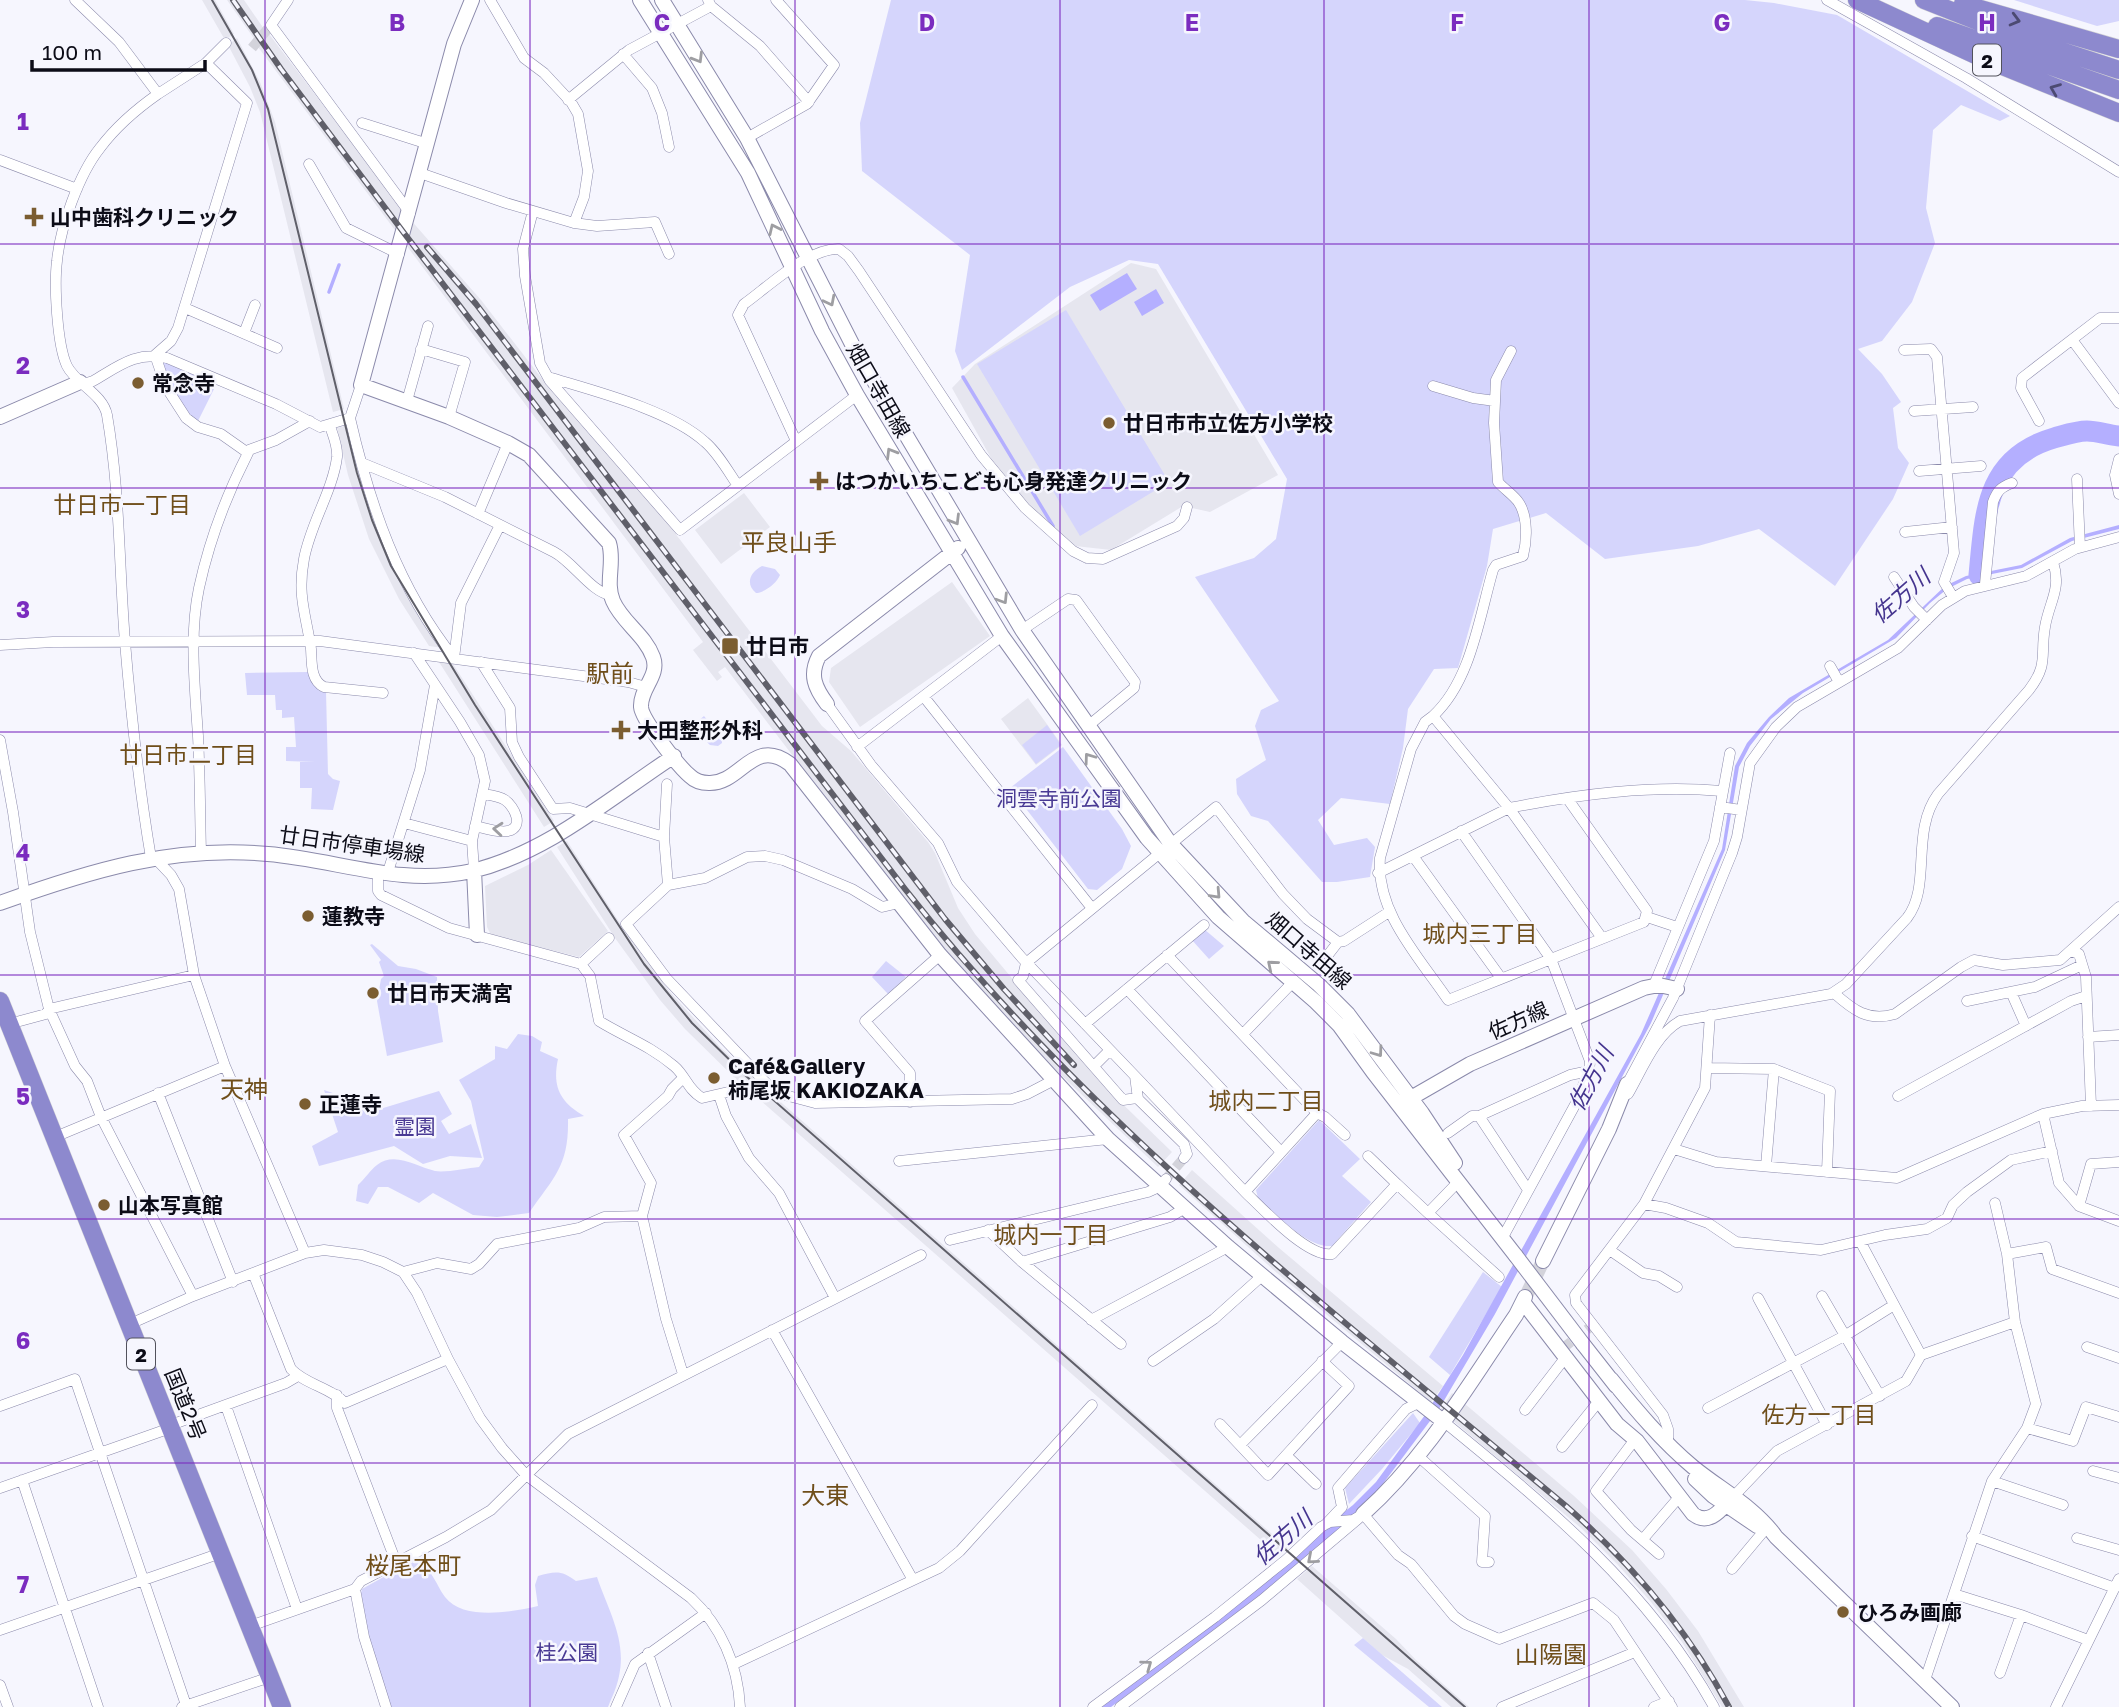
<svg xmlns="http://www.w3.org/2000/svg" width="2119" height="1707" font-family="'Golos Text','Noto Sans JP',sans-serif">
	<rect width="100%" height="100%" fill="#f6f6fe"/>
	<path fill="#e6e6ef" d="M202 0H215L234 34 225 40Z
		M227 0H244L264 29 255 40Z
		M269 34 409 218 481 300 550 389 662 516 822 726 851 751 928 842 935 853 958 908 975 934 1072 1050 1102 1084 1172 1152 1158 1167 1039 1054 953 959 838 815 725 667 718 672 722 677 717 681 693 650 703 642 258 47Z
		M237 38 260 82 275 122 344 409 333 412 260 112 250 87 228 45Z
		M1131 263 1156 269 1278 475 1210 512 1183 506 1111 550 1075 546 1034 511 991 458 952 388 975 364Z
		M348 425 364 488 443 648 429 646 399 599 369 539 348 475 337 428Z
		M744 493 770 527 721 564 695 530Z
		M952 582 990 636 860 727 829 682 831 668Z
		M439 662 453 664 554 821 544 827Z
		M1028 698 1062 745 1036 765 1001 719Z
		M567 841 625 931 670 992 721 1048 758 1082 741 1084 685 1029 660 1000 615 938 557 847Z
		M551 850 608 931 579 957 491 935 487 927 485 886 528 865Z
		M767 1090 1288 1548 1279 1556 751 1092Z
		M1192 1170 1279 1248 1443 1386 1431 1402 1277 1273 1179 1185Z
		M1452 1393 1574 1496 1632 1550 1666 1589 1698 1631 1744 1707H1722L1682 1642 1651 1602 1617 1564 1581 1528 1440 1410Z
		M1312 1566 1396 1639 1416 1660 1469 1707H1451L1408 1669 1382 1655 1297 1579Z"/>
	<path fill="#d5d5fc" d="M891 0H1745L1774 3 1837 15 2010 116 2000 121 1961 105 1933 130 1926 208 1935 243 1912 302 1882 341 1858 349 1882 374 1901 402 1893 408 1898 448 1909 463 1893 499 1835 586 1759 529 1698 546 1605 559 1546 513 1493 529 1487 566 1458 668 1434 669 1408 709 1403 748 1390 804 1341 798 1318 820 1334 845 1367 838 1375 847 1370 877 1337 882H1322L1268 821 1251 816 1237 794 1236 779 1266 760 1255 726 1261 710 1279 701 1195 577 1254 558 1276 539 1287 479 1158 264 1129 260 1070 287 962 370 955 351 970 255 862 171 860 123Z
		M2014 0H2119V21L2097 26Z
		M1066 310 1169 482 1080 536 977 364Z
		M161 359 217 383 197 423 173 395Z
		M762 566 775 569 780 575C777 583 764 593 756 593 745 584 750 572 762 566Z
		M310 672 326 691 328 774 333 779 340 781 333 810 311 809 312 788H300V762H315L286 761V747H296L294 717 282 718V710H276L275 695H247L245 673Z
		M704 716 722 738V743L718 746 710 745 691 727Z
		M1047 725 1061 745 1036 764 1022 745Z
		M1063 747 1122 829 1131 846 1122 869 1097 890 1088 889 1010 788Z
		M1204 929 1224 946 1209 959 1191 939Z
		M372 944 398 966 416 969 437 977 438 1011 443 1042 387 1056 377 1001 381 979 384 976 379 962 381 960 370 945Z
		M886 961 906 977 888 994 872 977Z
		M518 1034 532 1036 542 1042 540 1051 558 1059C552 1087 560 1102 584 1116L568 1119C569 1166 554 1177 529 1213L497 1217 473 1215 433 1193 419 1203 388 1187H378L368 1204 356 1201 358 1185C365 1179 370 1170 377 1165 395 1151 417 1167 435 1171 445 1173 468 1168 479 1167L484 1159 471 1101 459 1080 495 1059V1046L507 1049Z
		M324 1090 380 1109 439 1091 452 1114 441 1121 449 1134 471 1124 482 1158 450 1156 423 1164 394 1146 319 1166 312 1146 338 1132Z
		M1319 1120 1360 1159 1342 1176 1371 1202 1332 1246C1307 1248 1276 1214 1258 1198L1256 1190Z
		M1483 1272 1502 1287 1450 1375 1429 1357Z
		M1413 1413 1420 1423 1382 1469 1349 1504 1345 1488Z
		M414 1560C432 1567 435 1583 445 1597 463 1621 513 1612 538 1606L535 1585 538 1576C555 1571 562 1570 576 1581L597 1577C608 1610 627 1640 619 1676 617 1687 612 1697 608 1707H389L366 1636 361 1593 362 1589Z
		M1363 1638 1442 1707H1429L1354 1645Z"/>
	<path fill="#b4afff" d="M1127 273 1137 289 1100 311 1090 295Z
		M1156 289 1164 303 1142 316 1134 302Z
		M2119 525V529L2072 541 2022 568 1967 579 1947 589 1930 603 1896 638 1803 693 1771 719 1750 746 1739 767 1725 850 1651 1023 1495 1314 1439 1409 1382 1485 1357 1513 1275 1584 1111 1707H1099L1353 1505 1376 1482 1425 1415 1463 1355 1641 1034 1722 849 1735 766 1747 743 1769 717 1789 698 1888 640 1945 586 1966 576 2021 565 2070 538Z"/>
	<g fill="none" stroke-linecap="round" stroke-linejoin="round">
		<path stroke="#b4afff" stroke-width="3.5" d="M329 292 339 265
			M963 377 1053 526"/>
		<path stroke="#b4afff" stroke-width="21" d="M1979 575C1985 514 1985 458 2054 438 2065 435 2076 431 2087 431 2097 431 2108 435 2119 436"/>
		<path stroke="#d3d3db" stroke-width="10" stroke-dasharray="10 5" stroke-linecap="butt" d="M252 48 271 25
			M1166 1179 1184 1158
			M1563 1348 1589 1328"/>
		<path stroke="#d3d3db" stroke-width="14" stroke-dasharray="14 7" stroke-linecap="butt" d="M1527 1294 1543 1261"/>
		<g stroke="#8b8aab" stroke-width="11">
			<path id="street" d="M75 0 119 42 158 94C138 108 115 128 100 148 79 174 60 228 57 261 54 285 57 345 67 366 76 384 103 394 107 415 120 490 119 567 125 642 131 714 139 787 151 858
				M288 0 271 25 410 213
				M490 0 524 58 544 73 571 102 578 114 588 171 584 197 574 223
				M708 0 711 6 760 46 809 102
				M1827 0 1966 78 2119 172
				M623 54 652 88 662 113 669 147
				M158 94 206 63 226 43
				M568 100 629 50 711 6
				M362 123 428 144
				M747 138 807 104 834 65 776 0
				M0 160 77 189
				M309 164 346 228 399 254
				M420 173 506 203 574 223 597 226 655 222 669 254
				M533 211 523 249 525 276 540 363 550 381 680 530 857 395
				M185 308 277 348
				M244 333 255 305
				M2073 341 2119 403
				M421 349 465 362 449 417
				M1904 350 1931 349 1937 357 1954 553 1944 582 1953 597
				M1511 351 1496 380 1494 423 1498 482C1504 489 1515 496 1519 503 1528 517 1527 541 1523 556L1496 565 1493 570C1479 618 1471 681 1433 716L1509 808C1580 794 1651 785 1722 791
				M548 377C594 391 670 410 705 442 718 453 728 471 738 486
				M80 382 87 383 93 381C119 366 136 351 167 358L276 404 320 427 350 418 361 385
				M1433 386 1473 398 1495 401
				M407 401 428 326
				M1914 411 1973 407
				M350 418C370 505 398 588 454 658
				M2039 421 2021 388 2022 378 2100 318H2119
				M330 426C333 436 338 446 337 457 333 490 310 525 304 559 297 596 306 614 311 649 312 662 310 680 324 687L383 693
				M796 441 738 315 744 304C768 287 808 248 839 249L848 256 859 271 981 455 1025 508 1073 551 1087 558 1103 559 1177 526 1184 518 1187 507
				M248 453 249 450 276 440 310 421
				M2119 459 2115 475 2119 494
				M362 463 445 497 554 552C573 562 592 593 611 595
				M1919 471 1981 466
				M2077 479 2080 547
				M478 514 508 443
				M1905 532 1952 527
				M1894 577 1914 607 1927 620
				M1985 584 1993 502C1997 491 2001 487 2012 483
				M1022 630 1068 599 1076 600 1135 682 1134 688 1088 726
				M0 645 53 642 320 641 628 682 646 687
				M414 653 460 722 479 755 485 781 472 841 474 870
				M454 658 461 603 500 525
				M481 662 510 708 512 742 519 757 553 809 570 808 664 837
				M1830 666 1839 682
				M924 697 1091 907
				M827 704 871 765 938 843 957 882 1022 958 1135 1076 1138 1099 1184 1144 1187 1154 1184 1158
				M1433 716 1425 722 1411 749 1380 858C1376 913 1419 957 1448 1000L1644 922 1647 911 1567 798
				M0 740 13 812 30 932 49 1009 75 1066 87 1081 101 1117 193 1296
				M857 747 1002 636
				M667 784 664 837 668 885
				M1720 807 1741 810
				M404 823 472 841
				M475 826C484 828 498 833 508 831 525 827 514 806 505 800 499 796 490 795 483 794
				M1461 831 1551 959 1590 1061 1589 1071 1576 1103 1503 1237
				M201 853C200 814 200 775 198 736 195 688 189 635 199 588 209 542 227 494 248 453L221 434 198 427 186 418 166 387 155 355 171 341 178 328 247 103 206 63
				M1413 856 1501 978
				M155 858 171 875 179 889 194 975 225 1066 305 1253
				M378 873V891L381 895 449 928 581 964 609 938
				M1378 873 1509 808 1602 938
				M387 875 420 770 435 685
				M899 903 882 907 852 889 783 860 765 856 747 857 705 878 668 885 626 924 667 979 769 1086 781 1094 815 1103 1012 1099 1027 1094 1052 1081
				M1647 917 1674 926
				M2071 951 2079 954 2086 977 2091 1106
				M1167 955 1317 1113 1325 1117 1345 1135
				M581 964 590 976 599 1021C625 1037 649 1045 674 1066 686 1076 687 1089 702 1098L741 1089 769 1086
				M1321 964 1338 942
				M1654 985 1714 841 1730 753
				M1127 989 1281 1152
				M2011 992 2026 1026
				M1834 993C1853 1010 1868 1022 1895 1014L1961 967 1974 960 2003 965 2060 960 2119 907
				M1967 1001 2035 987 2082 965
				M9 1024 46 1014 49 1009 194 975
				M1085 1024 1204 925
				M1243 1034 1293 982
				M2088 1037 2119 1035
				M1094 1066 1110 1050
				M1708 1068 1774 1069 1830 1091 1827 1172
				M1135 1076 1245 1192 1317 1113
				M1627 1084 1673 998 1732 853 1737 837 1750 763 1776 727 1797 707 1898 648 1942 605 1965 591 2026 576 2075 549 2119 537
				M158 1093 233 1282
				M1628 1094C1642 1070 1655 1035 1680 1021L1831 994 1846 984 1907 918C1932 886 1910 832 1938 794L2029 690C2049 664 2040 655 2045 627 2049 602 2062 589 2053 562
				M719 1095 726 1116 749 1158 779 1193 835 1298
				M1898 1096 2071 1001 2086 996
				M1137 1098 1123 1100 1018 980 1023 976 1026 963 1216 807 1283 894 1307 919 1338 942 1344 941 1389 912
				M910 1102V1073L865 1021 940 955
				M2043 1114 2059 1183 2079 1206 2119 1221
				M1448 1133 1472 1116H1479
				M55 1137 225 1066
				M1674 1149 1716 1162 1897 1178 2043 1114 2082 1106 2119 1105
				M1368 1156 1397 1184
				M899 1161 1108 1139
				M1766 1166 1774 1069
				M1528 1190 1479 1116 1570 1075 1589 1071
				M1245 1192C1263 1209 1308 1258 1332 1254L1397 1184 1428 1213 1459 1181
				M1644 1204 1666 1208 1708 1223 1736 1242 1821 1250 1885 1235 1927 1229 1947 1218 1953 1205 1967 1192 2011 1160 2052 1151
				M2079 1206 2091 1164 2119 1162
				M1428 1213 1499 1277
				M642 1216 666 1319 683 1374
				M988 1230 1022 1262 1121 1344
				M950 1240 1148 1192 1159 1187 1166 1179
				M1860 1241 1921 1355
				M1611 1251 1643 1273 1659 1276 1677 1287
				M2007 1254 2046 1247 2052 1269 2119 1293
				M1022 1262 1170 1217 1185 1208
				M403 1272 437 1263 471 1269 479 1264 497 1244 579 1228 604 1217 642 1216 651 1183 624 1135 668 1096 672 1089 683 1078
				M253 1273 291 1369C306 1385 330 1387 345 1403L448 1359
				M1822 1296 1880 1396
				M1758 1298 1827 1425
				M1091 1320 1228 1247
				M130 1324 193 1296 305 1253 324 1250 362 1255 383 1262 403 1272 417 1293 448 1359 480 1418 502 1448 526 1475 691 1598C721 1626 738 1665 740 1707
				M772 1330 913 1580
				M2087 1347 2119 1358
				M1153 1361 1214 1319 1263 1275
				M337 1395V1408L396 1562
				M0 1406 75 1379 186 1705
				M226 1406 297 1609
				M1708 1408 1846 1335 1894 1305
				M1525 1410 1565 1358
				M1443 1421C1546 1505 1649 1589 1714 1707
				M1220 1424 1268 1475 1349 1386 1322 1361
				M2027 1428 2073 1441 2086 1407 2119 1417
				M1637 1441 1633 1442 1596 1491 1631 1530 1659 1554
				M1668 1444V1429L1663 1415 1576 1303 1575 1295 1644 1204 1705 1088 1710 1015
				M1240 1445 1342 1342
				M1562 1447 1599 1401
				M1286 1455 1316 1484
				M1418 1456 1485 1516 1482 1562H1489
				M2093 1471 2119 1478
				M22 1480 98 1707
				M1992 1481 2063 1505
				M0 1488 162 1431 179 1422 286 1383 298 1376
				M1734 1496 1777 1451 1906 1381 1921 1355 2015 1322
				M1363 1514 1398 1555 1411 1564 1454 1616 1465 1624 1499 1639 1593 1603 1614 1620 1672 1707
				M1326 1524 1342 1507 1338 1488 1406 1409 1418 1403
				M1972 1536 2115 1588
				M2077 1538 2119 1550
				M1643 1539 1680 1496
				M1732 1569 1768 1526
				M355 1589 364 1637 386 1707
				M1954 1594 2021 1615 2088 1640
				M250 1626 355 1589 361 1581 446 1537 491 1510 568 1434 921 1255
				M0 1630 221 1553
				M648 1653 666 1707
				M734 1664 939 1568 960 1551 1092 1405
				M2000 1673 2021 1615
				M1925 1680 1992 1481 2027 1428 2036 1404 2015 1322 2007 1254 1995 1203
				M0 1685 8 1707
				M182 1707 270 1677
				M616 1707 635 1664 706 1613
				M1093 1707 1215 1617 1287 1559 1321 1527 1330 1522 1353 1520 1363 1514
				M1120 1707 1262 1600 1358 1519
				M1502 1707 1635 1652
				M1654 1707 1669 1701
				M2056 1707 2119 1579"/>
		</g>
		<g stroke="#8b8aab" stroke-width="16">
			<path id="secondary" d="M472 0 454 44 361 385 449 417 508 443 529 455 609 543C615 562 605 582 613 601 622 622 645 635 653 657 660 676 640 688 641 707 642 720 679 767 690 776 695 781 702 783 709 783 741 784 753 736 790 764L940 955 1108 1139 1228 1247 1342 1342 1443 1421
				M640 0 748 173 822 331 857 395 1002 636 1147 838 1218 917 1316 1002 1339 1025 1373 1072 1516 1256
				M662 0 747 138 852 344 1022 630 1170 843 1243 921 1319 985 1348 1014 1422 1113 1455 1163
				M0 417 80 382
				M827 704C815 688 809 675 819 656L958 548
				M474 870 477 935
				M0 903C89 871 173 845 268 854 339 860 400 887 472 871 547 853 610 798 674 756
				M1404 1102 1470 1064 1644 988 1659 985 1677 989
				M1543 1261 1609 1129 1627 1084
				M1523 1302 1617 1424 1637 1441 1693 1514C1710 1527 1722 1508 1734 1496
				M1583 1344 1616 1386
				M1611 1379C1636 1410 1662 1441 1693 1467 1721 1490 1755 1507 1776 1537L1952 1707
				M1695 1479 1713 1496 1757 1526
				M1363 1514C1426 1458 1469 1384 1516 1315L1525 1297"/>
		</g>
		<g stroke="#d3d3d5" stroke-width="19">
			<path id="highway" d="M1857 0 1980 57 2119 113
				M1924 0 2015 36 2119 70
				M1963 4 2119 49
				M1937 26 2119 90
				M0 1001 282 1707"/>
		</g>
		<use href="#street" stroke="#fff" stroke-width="10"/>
		<use href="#secondary" stroke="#fff" stroke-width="14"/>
		<use href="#highway" stroke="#8d89ce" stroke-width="18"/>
		<path stroke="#5f5f69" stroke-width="2" d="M212 0 252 70 268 109 357 473 372 520 391 566 475 705 644 964 692 1023 746 1076 1465 1707"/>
		<g stroke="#5f5f69" stroke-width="6">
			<path id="rail" d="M233 0 281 69 404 233 905 889C1092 1127 1335 1313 1566 1506 1632 1564 1688 1630 1729 1707
				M427 247 476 304 945 919 1004 989 1074 1065"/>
		</g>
		<use href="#rail" stroke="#f6f6fe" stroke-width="3.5" stroke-dasharray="10" stroke-linecap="butt"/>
		<g stroke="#8b8aab" stroke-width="16" stroke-linecap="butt">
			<path id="secondary-bridge" d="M1516 1256 1583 1344"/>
		</g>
		<use href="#secondary-bridge" stroke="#fff" stroke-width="14"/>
	</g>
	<defs><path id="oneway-chevron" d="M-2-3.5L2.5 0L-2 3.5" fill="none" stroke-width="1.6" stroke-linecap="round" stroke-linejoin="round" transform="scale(1.75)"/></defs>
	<g stroke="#4c4a72">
		<use href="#oneway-chevron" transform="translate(2015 20) rotate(15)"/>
		<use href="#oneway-chevron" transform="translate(2055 89) rotate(-158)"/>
	</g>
	<g stroke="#9e9ea2">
		<use href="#oneway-chevron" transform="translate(698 58) rotate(59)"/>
		<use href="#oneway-chevron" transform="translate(774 229) rotate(-115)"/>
		<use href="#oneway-chevron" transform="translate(830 301) rotate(63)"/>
		<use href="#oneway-chevron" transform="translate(891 453) rotate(-121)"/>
		<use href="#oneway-chevron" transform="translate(955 520) rotate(59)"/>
		<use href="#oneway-chevron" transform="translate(1003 599) rotate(58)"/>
		<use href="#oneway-chevron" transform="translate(1089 758) rotate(-126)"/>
		<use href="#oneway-chevron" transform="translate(498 829) rotate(-175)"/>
		<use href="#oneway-chevron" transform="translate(1216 894) rotate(47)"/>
		<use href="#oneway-chevron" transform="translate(1272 965) rotate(-140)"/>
		<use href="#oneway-chevron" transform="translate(1378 1052) rotate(54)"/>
		<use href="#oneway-chevron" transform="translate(1312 1559) rotate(139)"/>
		<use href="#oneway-chevron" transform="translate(1147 1665) rotate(-36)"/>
	</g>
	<path fill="none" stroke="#7b2cbf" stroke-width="2" stroke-opacity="0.55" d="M265 0V1707M530 0V1707M795 0V1707M1060 0V1707M1324 0V1707M1589 0V1707M1854 0V1707M0 244H2119M0 488H2119M0 732H2119M0 975H2119M0 1219H2119M0 1463H2119"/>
	<g fill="#7b5d31" stroke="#f6f6fe" stroke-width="2.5">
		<path d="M30.5 206.5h7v7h7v7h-7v7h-7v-7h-7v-7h7z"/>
		<circle cx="138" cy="383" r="7"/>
		<circle cx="1109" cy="423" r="7"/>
		<path d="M815.5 470.5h7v7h7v7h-7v7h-7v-7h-7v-7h7z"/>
		<rect x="721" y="637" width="18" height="18" rx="3.5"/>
		<path d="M617.5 719.5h7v7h7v7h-7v7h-7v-7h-7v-7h7z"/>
		<circle cx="308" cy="916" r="7"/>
		<circle cx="373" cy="993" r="7"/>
		<circle cx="714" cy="1078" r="7"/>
		<circle cx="305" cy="1104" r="7"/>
		<circle cx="104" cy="1205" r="7"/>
		<circle cx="1843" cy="1612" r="7"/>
	</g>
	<g text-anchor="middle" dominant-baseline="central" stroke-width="5" stroke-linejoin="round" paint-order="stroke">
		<g fill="#f6f6fe" stroke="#52525c" stroke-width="2">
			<rect x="1973" y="44.5" width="28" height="31" rx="5"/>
			<rect x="127" y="1338.5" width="28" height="31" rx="5"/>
		</g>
		<g font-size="19" font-weight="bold" fill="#0c0c17">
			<text x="1987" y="60">2</text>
			<text x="141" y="1354">2</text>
		</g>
		<g font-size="21" font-weight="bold" fill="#0c0c17" stroke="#f6f6fe" text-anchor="start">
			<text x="50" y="217">山中歯科クリニック</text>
			<text x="152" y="383">常念寺</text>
			<text x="1123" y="423">廿日市市立佐方小学校</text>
			<text x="835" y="481">はつかいちこども心身発達クリニック</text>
			<text x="746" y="646">廿日市</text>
			<text x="637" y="730">大田整形外科</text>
			<text x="322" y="916">蓮教寺</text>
			<text x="387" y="993">廿日市天満宮</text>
			<text x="728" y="1066">Café&amp;Gallery<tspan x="728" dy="24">柿尾坂 KAKIOZAKA</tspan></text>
			<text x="319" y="1104">正蓮寺</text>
			<text x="118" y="1205">山本写真館</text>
			<text x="1857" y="1612">ひろみ画廊</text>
		</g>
		<g font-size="21" fill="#0c0c17" stroke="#f6f6fe">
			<text transform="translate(879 390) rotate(60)">畑口寺田線</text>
			<text transform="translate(352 844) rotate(8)">廿日市停車場線</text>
			<text transform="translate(1309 950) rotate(41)">畑口寺田線</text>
			<text transform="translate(1518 1020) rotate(-24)">佐方線</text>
			<text transform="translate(186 1404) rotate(68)">国道2号</text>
		</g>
		<g font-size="21" fill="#493a94" stroke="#f6f6fe">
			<text x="1059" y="798">洞雲寺前公園</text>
			<text x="415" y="1126">霊園</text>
			<text x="567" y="1652">桂公園</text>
		</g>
		<g font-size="23" fill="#6f4e1a" stroke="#f6f6fe">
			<text x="122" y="504">廿日市一丁目</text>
			<text x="188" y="754">廿日市二丁目</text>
			<text x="1480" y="933">城内三丁目</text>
			<text x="1266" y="1100">城内二丁目</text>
			<text x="1051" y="1234">城内一丁目</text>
			<text x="1819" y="1414">佐方一丁目</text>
		</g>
		<g font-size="23" font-style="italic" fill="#45358f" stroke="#f6f6fe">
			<text transform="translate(1900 595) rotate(-41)">佐方川</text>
			<text transform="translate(1590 1078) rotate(-62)">佐方川</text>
			<text transform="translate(1282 1537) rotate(-41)">佐方川</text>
		</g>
		<g font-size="24" fill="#6f4e1a" stroke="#f6f6fe">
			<text x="789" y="541">平良山手</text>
			<text x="610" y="672">駅前</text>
			<text x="244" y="1088">天神</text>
			<text x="825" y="1494">大東</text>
			<text x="413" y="1564">桜尾本町</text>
			<text x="1551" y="1653">山陽園</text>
		</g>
	</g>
	<g font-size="23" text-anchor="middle" font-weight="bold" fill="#7b2cbf" stroke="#f6f6fe" stroke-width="5" stroke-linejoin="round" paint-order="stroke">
		<text x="397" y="31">B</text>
		<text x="662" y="31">C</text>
		<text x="927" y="31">D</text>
		<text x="1192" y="31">E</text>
		<text x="1457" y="31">F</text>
		<text x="1722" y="31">G</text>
		<text x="1987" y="31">H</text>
		<text x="23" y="130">1</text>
		<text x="23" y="374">2</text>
		<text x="23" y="618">3</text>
		<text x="23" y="861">4</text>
		<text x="23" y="1105">5</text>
		<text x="23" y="1349">6</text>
		<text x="23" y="1593">7</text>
	</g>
	<path d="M32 60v10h173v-10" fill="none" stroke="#0c0c17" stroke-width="3.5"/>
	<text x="42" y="60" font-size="21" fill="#0c0c17" stroke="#f6f6fe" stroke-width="5" paint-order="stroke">100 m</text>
</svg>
